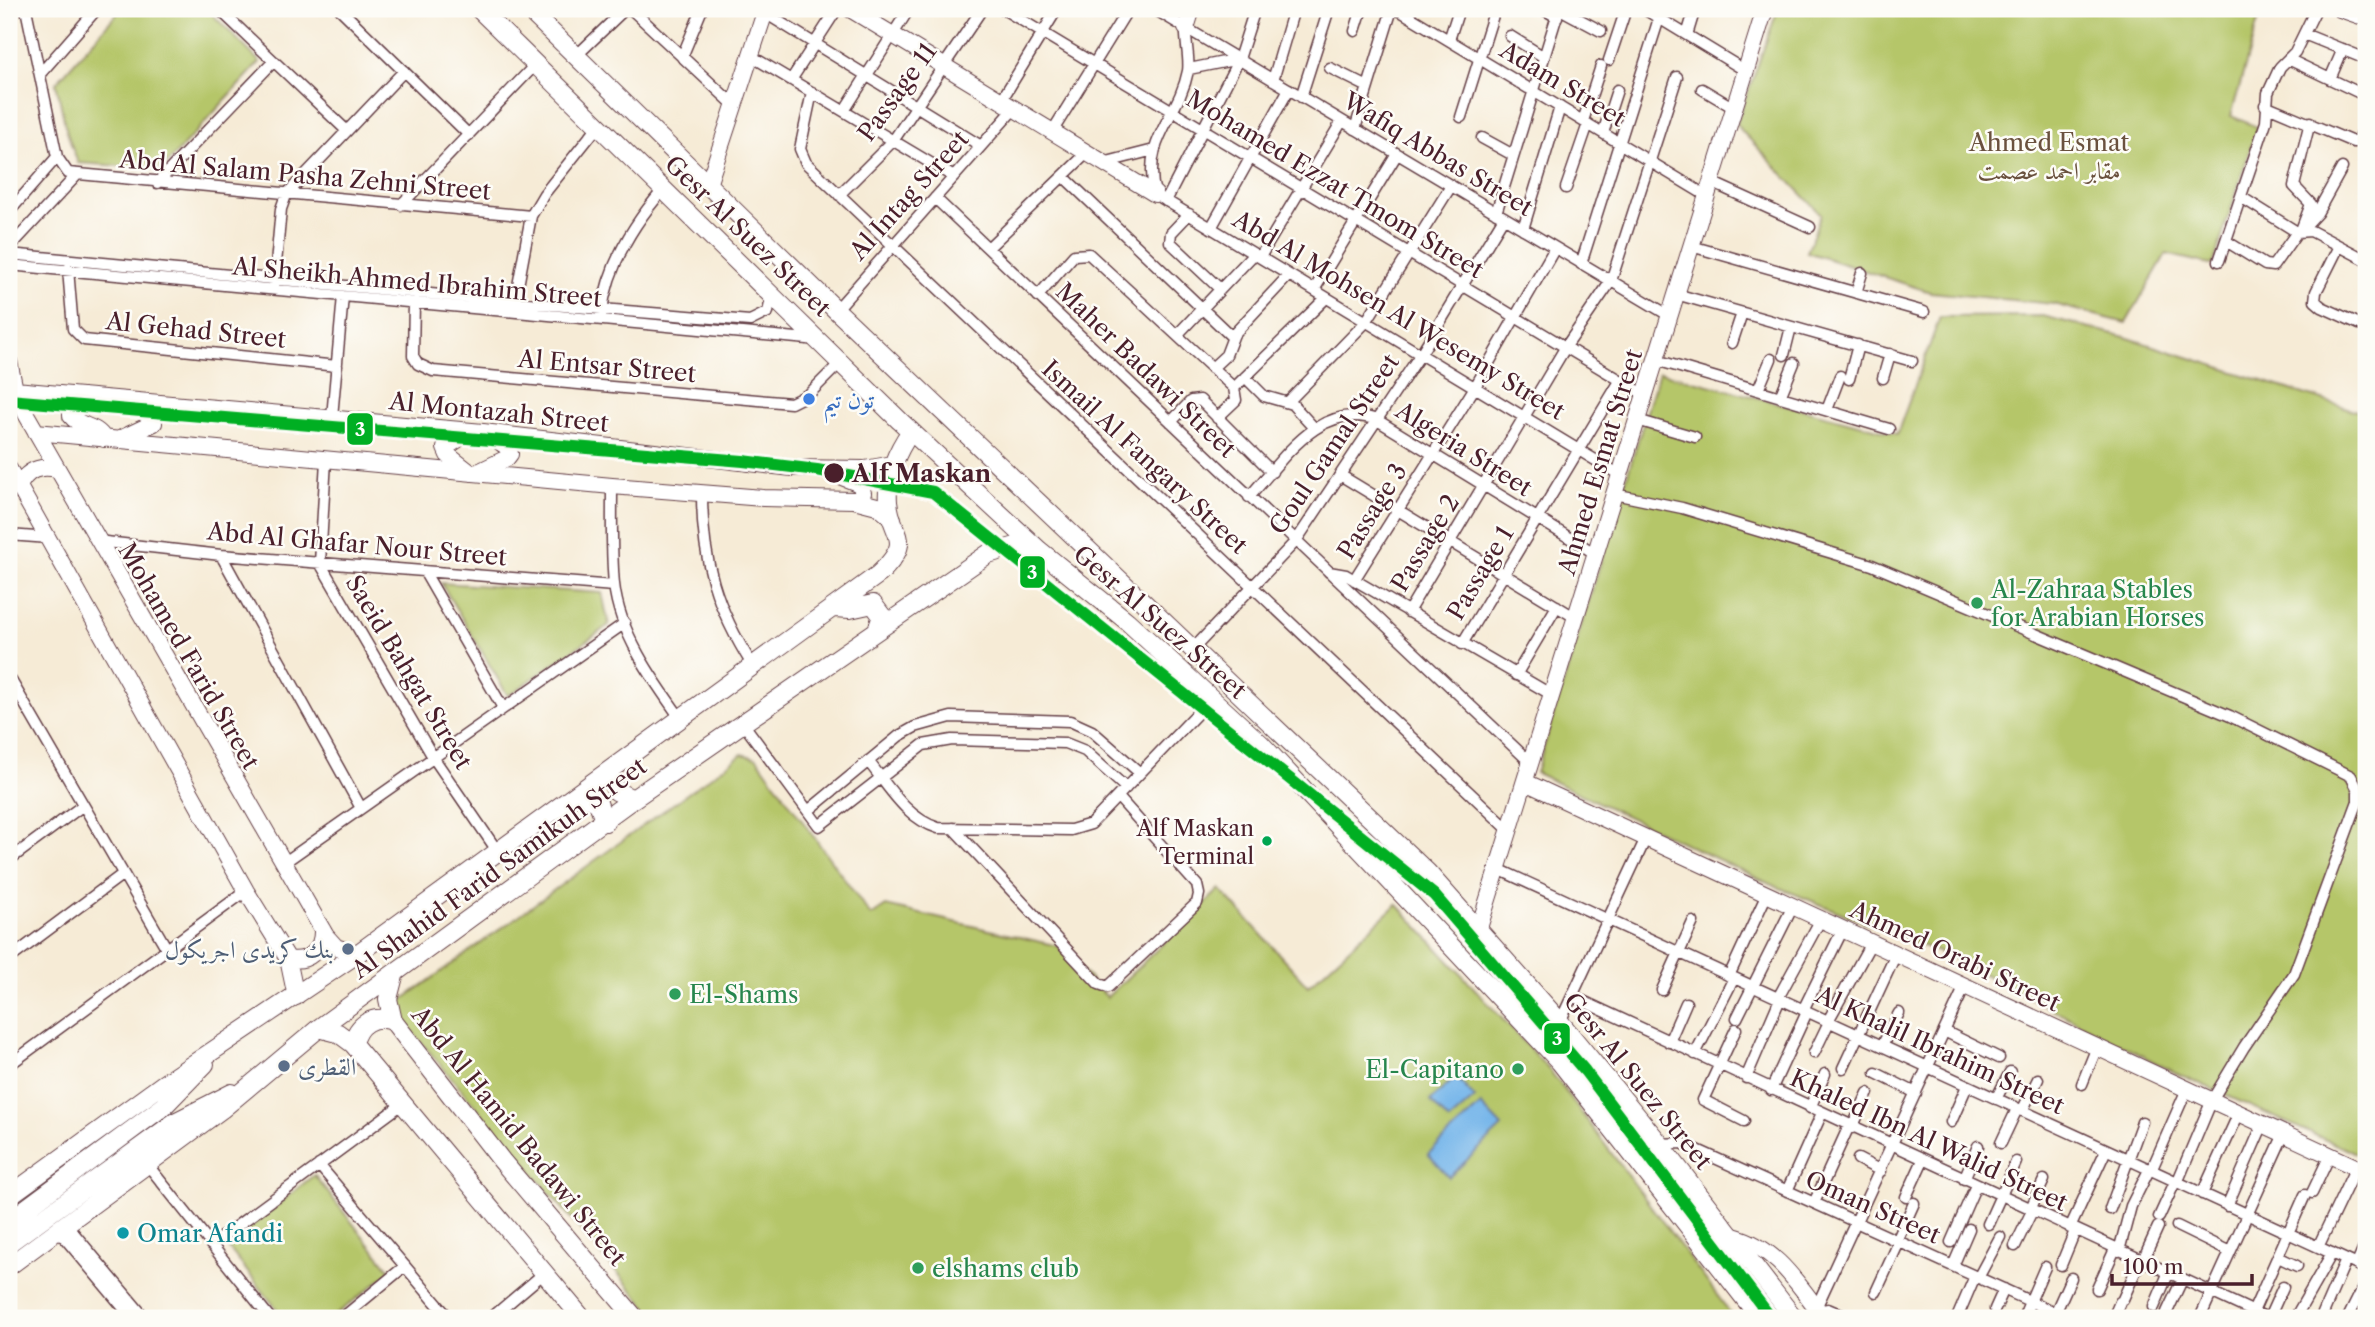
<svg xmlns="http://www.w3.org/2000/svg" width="2375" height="1327" font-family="'Libre Caslon Text',Amiri,serif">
	<rect width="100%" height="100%" fill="#fdfcf7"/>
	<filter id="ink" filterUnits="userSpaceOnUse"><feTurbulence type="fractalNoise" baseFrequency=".0143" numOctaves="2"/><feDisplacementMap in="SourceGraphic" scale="14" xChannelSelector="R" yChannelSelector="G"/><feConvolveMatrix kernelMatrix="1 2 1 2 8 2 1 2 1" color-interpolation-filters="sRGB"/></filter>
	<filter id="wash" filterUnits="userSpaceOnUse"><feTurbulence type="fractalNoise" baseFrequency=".00686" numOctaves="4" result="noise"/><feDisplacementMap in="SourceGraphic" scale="28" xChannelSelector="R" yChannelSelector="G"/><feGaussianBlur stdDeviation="1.57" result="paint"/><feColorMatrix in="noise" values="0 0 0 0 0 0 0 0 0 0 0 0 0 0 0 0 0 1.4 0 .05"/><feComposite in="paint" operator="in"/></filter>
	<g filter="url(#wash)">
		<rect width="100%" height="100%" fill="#f6ebd6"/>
		<path fill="#b5c669" stroke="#80724a" stroke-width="2" d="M121 9H207L260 62 162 169 78 163 67 133 56 83Z
			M1778 9H2245L2260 14 2231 116 2257 127 2213 265 2166 254 2126 323 2053 304 1930 292 1807 252 1821 214 1736 125Z
			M2043 316 2125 337 2366 414V1158L2174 1072 1953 958 1770 884 1536 773 1659 372 1897 434 1940 317Z
			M441 583 602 593 609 625 508 696Z
			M742 754 757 758 871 916 886 906 1058 946 1107 997 1220 889 1308 986 1397 904 1551 1072 1734 1318H656L397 1014 398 1003Z
			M314 1175 391 1271 332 1318H284L227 1246Z"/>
		<path fill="#76b6ea" stroke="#606a8a" stroke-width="2" d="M1456 1077 1475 1098 1449 1121 1430 1101Z
			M1481 1105 1502 1127 1449 1177 1428 1154Z"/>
	</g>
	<g filter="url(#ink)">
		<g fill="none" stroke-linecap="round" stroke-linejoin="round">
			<g stroke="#643e45" stroke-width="13">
				<path id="street" d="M26 9 57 157 68 173 531 216
					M219 9 346 130
					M340 9 469 135
					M631 9 735 106
					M1003 9 1645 395
					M1154 9 1670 316
					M1397 9 1707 196
					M1543 9 1557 17
					M1560 9 1601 31
					M1644 9 1746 71
					M765 13 981 146
					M1186 28C1185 41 1190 59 1188 71 1179 117 1141 139 1155 194L1620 475
					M1355 31 1362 9
					M2304 34 2366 59
					M1687 35 1695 9
					M1510 36 1544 57
					M1449 40 1459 9
					M576 56 625 9
					M751 56 954 177
					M682 57 702 9
					M2288 59 2366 96
					M1609 60 1626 9
					M1330 68 1368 87
					M1189 69 1239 59
					M40 74 97 9
					M2330 79 2343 49
					M791 80 837 9
					M1273 80 1294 9
					M1702 89 1734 108
					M812 92 800 149 806 163 1510 831
					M1301 97 1329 9
					M1001 101 1057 9
					M2265 105 2353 142H2357L2366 121
					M844 111 909 9
					M1461 117 1495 9
					M1583 121 1601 66
					M1355 129 1392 9
					M1052 132 1128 9
					M1603 133 1617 90
					M1482 138 1513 155
					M1103 163 1154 150
					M1063 176 1232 337
					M1711 182 1810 227
					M157 183 274 61
					M1566 188 1588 124
					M839 195 893 141 982 9
					M2241 197 2297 232
					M935 198 1531 763
					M1166 201 1239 59 1255 9
					M401 205 536 64
					M9 212 57 157
					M1496 213 1559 9
					M1189 214 1171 233 1170 242 1220 289
					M2304 227 2317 213 2342 168
					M1211 228 1289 89
					M1523 229 1560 107
					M2301 230 2311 204 2294 186 2310 122
					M2297 232 2311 231 2366 260
					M2226 241 2265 265 2273 266 2297 232
					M1691 246 1924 312
					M2339 246 2316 292 2315 301 2322 307 2366 327
					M9 248 76 176
					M988 248 1087 153
					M9 254 515 302 750 321 768 312 772 295
					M1260 257 1342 121
					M2219 261 2266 122 2268 93 2280 67 2295 52 2316 9
					M1581 264 1662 9
					M9 265 818 340
					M68 269 73 329 84 340 337 366
					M274 286 281 209 286 195 404 71
					M1314 290 1397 154
					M1856 293 1862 273
					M1676 294 1912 361
					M1038 296 1074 255 1089 254 1234 388 1236 400 1217 418
					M414 302 413 356 418 364 433 371 791 403 809 394 841 362
					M515 302 531 216 544 194 599 125
					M836 310 1014 109
					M601 316C607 267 632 225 664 189
					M1177 335 1254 254
					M1732 343 1742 313
					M1784 355 1791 327
					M1656 360 1889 429
					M1212 368 1226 355 1234 334 1289 275
					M1245 377 1264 396 1292 404 1314 428
					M1883 378 1890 354
					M1849 379 1858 345
					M1234 388 1326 298
					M1758 390 1771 359
					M1780 397 1794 363
					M1288 402 1366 322 1451 186
					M1827 410 1840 376
					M332 417 343 296
					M1637 420 1695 437
					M1171 422 1191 401 1200 400 1272 472
					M326 460 320 563 433 757 498 852
					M1340 475 1576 618
					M612 486C612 518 611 551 614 584 619 633 653 680 681 719
					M702 493C702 561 716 608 753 666
					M1614 494 1682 508 1872 565 2230 716 2351 776 2358 790V801L2294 974 2244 1047 2212 1100 2177 1183
					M1249 497C1284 459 1319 400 1377 420L1596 554
					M9 535 49 538
					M97 541 221 555 614 586
					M221 555 361 808
					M424 571 503 708
					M1329 572 1346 575 1552 695
					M1354 580 1475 387 1555 248
					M1408 612 1565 348 1611 281 1677 77
					M1462 644 1620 381
					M1194 648 1296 541 1420 355 1504 217
					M1516 675 1557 606
					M9 677 167 949
					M742 722 819 826 923 745 952 740 1065 743 1085 751 1126 788
					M868 761C889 787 906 818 938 828L1071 830 1091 824 1212 698
					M808 811 899 736 915 727 951 717 1070 721 1092 731 1140 773
					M953 828 1099 984 1108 987 1197 903 1199 894 1197 885 1118 797
					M9 860 82 806
					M282 864 625 623
					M1498 869 2366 1269
					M9 959 123 874
					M1729 976 1767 894
					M1662 990 1693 922
					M1574 997 2267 1318
					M1778 998 1821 919
					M1803 1010 1843 929
					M1737 1018 1793 906
					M1828 1021 1871 943
					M1560 1022 1646 838
					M1736 1029 1703 1100 1744 1121
					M1944 1031 1999 1058
					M1669 1042 1686 1003
					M1882 1046 1899 1013
					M1814 1053 1829 1022
					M1695 1054 1734 978
					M9 1065 246 891
					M1843 1068 1896 954
					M1876 1073 1916 1093
					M1746 1078 1780 999
					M2082 1084 2097 1047
					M1771 1090 1807 1012
					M1996 1099 2010 1072
					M1810 1108 1825 1074
					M2022 1111 2038 1079
					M1951 1122 1967 1086
					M1852 1128 1868 1093
					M2001 1143 2017 1109
					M1660 1144 1682 1143 2067 1318
					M1858 1159 1881 1171
					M147 1164 270 1318
					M319 1165 449 1318
					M2151 1171 2187 1089
					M1964 1179 1978 1146
					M1787 1191 1822 1113
					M2312 1193 2330 1155
					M2202 1194 2239 1113
					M1906 1197 1923 1160
					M1814 1203 1849 1126
					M2227 1206 2263 1124
					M2110 1209 2142 1122
					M2030 1210 2044 1180
					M2363 1216 2366 1211
					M2159 1217 2175 1182
					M66 1224 145 1318
					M1988 1224 2016 1162
					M2177 1226 2230 1252
					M2070 1228 2106 1150
					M58 1230 132 1318
					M1897 1241 1914 1203
					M1951 1242 1976 1185
					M211 1245 401 1105
					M2015 1246 2032 1211
					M2318 1247 2356 1167
					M2119 1251 2131 1206 2149 1170
					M2278 1257 2297 1266
					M2142 1262 2158 1227
					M2357 1264 2366 1243
					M2061 1265 2075 1231
					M1953 1266 1969 1229
					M1978 1278 2000 1237
					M2097 1289 2115 1249
					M1876 1292 1899 1242
					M2123 1299 2140 1261
					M2154 1307 2168 1274
					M1816 1308 1965 986
					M1995 1309 2004 1289
					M1818 1311 1828 1309 1849 1318
					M2167 1312 2182 1280
					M2253 1312 2305 1195
					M342 1318 405 1266
					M491 1318 543 1274
					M1957 1318 1975 1276
					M2023 1318 2045 1267
					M2053 1318 2071 1278
					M2113 1318 2120 1302
					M2200 1318 2284 1134
					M2269 1318 2283 1287
					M2295 1318 2332 1253
					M2321 1318 2346 1260
					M2348 1318 2366 1282"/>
			</g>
			<g stroke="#643e45" stroke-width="18">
				<path id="secondary" d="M850 9 1155 194
					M2340 9 2366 18
					M1186 28 1192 9
					M708 185 766 9
					M9 361 15 390 26 414 326 936 336 947 357 954
					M15 390 483 432 792 468 865 469 893 464
					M83 396 71 405V416C80 428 96 424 104 439
					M36 432 612 486 763 498 854 500 877 506 893 519
					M120 439 154 423 151 415 130 402
					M9 469 246 891 288 959 296 997
					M478 472 507 458 510 454 507 447 488 434
					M471 473 448 455 445 448 471 431
					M832 473 860 484 863 493 858 501
					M19 486C27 470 39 465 57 469
					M1525 782 2366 1172
					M1479 928 1765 9
					M288 959C309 963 323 950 322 929
					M1733 1236C1777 1248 1797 1283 1824 1318"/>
			</g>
			<g stroke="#643e45" stroke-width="20">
				<path id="primary" d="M479 9 900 421 1039 550 1127 621 1261 744 1560 1062 1760 1318
					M528 9 836 310 1427 872 1560 1022 1660 1144 1794 1318
					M834 608 850 609 873 604 882 616 878 627
					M609 773 616 791 633 799
					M579 795 598 803 605 822
					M394 976 388 999 393 1021 502 1161 635 1318
					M319 1028 338 1033 353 1044 582 1318
					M353 1044C357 1024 373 1014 393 1021
					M9 1196 162 1085 357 954 879 574C916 538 891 537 888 502 886 476 897 451 911 431
					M9 1221 164 1106 205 1064
					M9 1243 175 1122 232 1093
					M9 1266 222 1109 319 1028 633 799 988 554 1016 546 1038 550"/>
			</g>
			<use href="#street" stroke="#fff" stroke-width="10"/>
			<use href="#secondary" stroke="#fff" stroke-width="16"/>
			<use href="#primary" stroke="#fff" stroke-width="18"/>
			<g stroke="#fdfcf7" stroke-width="18">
				<path id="metro-1" d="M9 400 743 461 817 470 933 492 1434 895 1585 1071 1771 1318"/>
			</g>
			<use href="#metro-1" stroke="#00af23" stroke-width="12"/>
		</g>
	</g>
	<circle fill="#3f7fe0" stroke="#fdfcf7" stroke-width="2.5" cx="809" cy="399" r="7"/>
	<circle fill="#4a1f2b" stroke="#fdfcf7" stroke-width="2.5" cx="834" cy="473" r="11"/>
	<g fill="#2e9e5b" stroke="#fdfcf7" stroke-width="2.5">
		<circle cx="1977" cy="603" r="7"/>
		<circle cx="675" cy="994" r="7"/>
		<circle cx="1518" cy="1069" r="7"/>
		<circle cx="918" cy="1268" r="7"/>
	</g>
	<circle fill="#00a651" stroke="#fdfcf7" stroke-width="2.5" cx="1267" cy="841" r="6"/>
	<g fill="#5c6f8a" stroke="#fdfcf7" stroke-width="2.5">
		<circle cx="348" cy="949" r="7"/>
		<circle cx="284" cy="1066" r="7"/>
	</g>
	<circle fill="#0f9aa8" stroke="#fdfcf7" stroke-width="2.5" cx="123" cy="1233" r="7"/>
	<g text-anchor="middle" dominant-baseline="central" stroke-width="5" stroke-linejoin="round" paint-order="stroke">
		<g font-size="22" fill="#4a1f2b" stroke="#fdfcf7" text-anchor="end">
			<text x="1254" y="828">Alf Maskan<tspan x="1254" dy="28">Terminal</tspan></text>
		</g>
		<g font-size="24" fill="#4a1f2b" stroke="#fdfcf7">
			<text transform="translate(1563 84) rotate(31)">Adam Street</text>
			<text transform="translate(897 92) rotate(-54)">Passage 11</text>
			<text transform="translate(1438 154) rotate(31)">Wafiq Abbas Street</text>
			<text transform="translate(305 175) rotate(5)">Abd Al Salam Pasha Zehni Street</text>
			<text transform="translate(1335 184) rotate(31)">Mohamed Ezzat Tmom Street</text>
			<text transform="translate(909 195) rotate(-48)">Al Intag Street</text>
			<text transform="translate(748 236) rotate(44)">Gesr Al Suez Street</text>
			<text transform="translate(417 282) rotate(5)">Al Sheikh Ahmed Ibrahim Street</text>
			<text transform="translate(1399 315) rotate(31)">Abd Al Mohsen Al Wesemy Street</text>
			<text transform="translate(196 330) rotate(6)">Al Gehad Street</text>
			<text transform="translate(607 366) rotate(5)">Al Entsar Street</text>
			<text transform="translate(1146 370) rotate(44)">Maher Badawi Street</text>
			<text transform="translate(499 412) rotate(6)">Al Montazah Street</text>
			<text transform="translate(1334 444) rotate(-56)">Goul Gamal Street</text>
			<text transform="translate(1464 449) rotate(32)">Algeria Street</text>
			<text transform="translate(1145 457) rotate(43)">Ismail Al Fangary Street</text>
			<text transform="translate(1600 462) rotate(-73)">Ahmed Esmat Street</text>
			<text transform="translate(1372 511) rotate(-58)">Passage 3</text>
			<text transform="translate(1425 543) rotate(-59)">Passage 2</text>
			<text transform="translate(357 544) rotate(5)">Abd Al Ghafar Nour Street</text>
			<text transform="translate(1480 573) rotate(-59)">Passage 1</text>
			<text transform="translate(1160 622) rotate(41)">Gesr Al Suez Street</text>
			<text transform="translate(189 656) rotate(60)">Mohamed Farid Street</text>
			<text transform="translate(409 672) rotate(59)">Saeid Bahgat Street</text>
			<text transform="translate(499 868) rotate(-36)">Al Shahid Farid Samikuh Street</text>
			<text transform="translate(1955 956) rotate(25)">Ahmed Orabi Street</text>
			<text transform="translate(1940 1050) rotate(25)">Al Khalil Ibrahim Street</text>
			<text transform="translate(1638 1081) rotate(51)">Gesr Al Suez Street</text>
			<text transform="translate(519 1136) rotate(51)">Abd Al Hamid Badawi Street</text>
			<text transform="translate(1929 1140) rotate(25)">Khaled Ibn Al Walid Street</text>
			<text transform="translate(1873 1207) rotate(24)">Oman Street</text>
		</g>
		<g font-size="24" fill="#6a513e" stroke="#fdfcf7">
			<text x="2049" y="142">Ahmed Esmat<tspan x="2049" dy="28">مقابر احمد عصمت</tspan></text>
		</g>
		<g font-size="24" fill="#366cbe" stroke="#fdfcf7" text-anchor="start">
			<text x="823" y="399">تون تيم</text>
		</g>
		<g font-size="24" font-weight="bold" fill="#4a1f2b" stroke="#fdfcf7" text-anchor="start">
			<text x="852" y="473">Alf Maskan</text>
		</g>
		<g font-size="24" fill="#27864d" stroke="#fdfcf7" text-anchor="start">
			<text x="1991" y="589">Al-Zahraa Stables<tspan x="1991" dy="28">for Arabian Horses</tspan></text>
			<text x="689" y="994">El-Shams</text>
			<text x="1504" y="1069" text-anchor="end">El-Capitano</text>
			<text x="932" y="1268">elshams club</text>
		</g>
		<g font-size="24" fill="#4e5e75" stroke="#fdfcf7" text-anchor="end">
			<text x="334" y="949">بنك كريدى اجريكول</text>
			<text x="298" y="1066" text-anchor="start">القطرى</text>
		</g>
		<g font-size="24" fill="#0d838f" stroke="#fdfcf7" text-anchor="start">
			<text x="137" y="1233">Omar Afandi</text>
		</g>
	</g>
	<g stroke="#fdfcf7" stroke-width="2.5">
		<rect x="346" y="412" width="28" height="34" rx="7" fill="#00af23"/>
		<rect x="1019" y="555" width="27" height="34" rx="7" fill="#00af23"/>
		<rect x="1543" y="1022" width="28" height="33" rx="7" fill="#00af23"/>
	</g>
	<g font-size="19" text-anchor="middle" font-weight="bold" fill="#fff">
		<text x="360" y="436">3</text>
		<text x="1032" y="579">3</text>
		<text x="1557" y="1045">3</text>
	</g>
	<rect width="2375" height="1327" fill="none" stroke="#fdfcf7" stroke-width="35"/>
	<path d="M2112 1274v10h140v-10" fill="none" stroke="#4a1f2b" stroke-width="3.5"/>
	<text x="2123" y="1274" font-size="21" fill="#4a1f2b" stroke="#fdfcf7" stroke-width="5" paint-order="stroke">100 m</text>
</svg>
